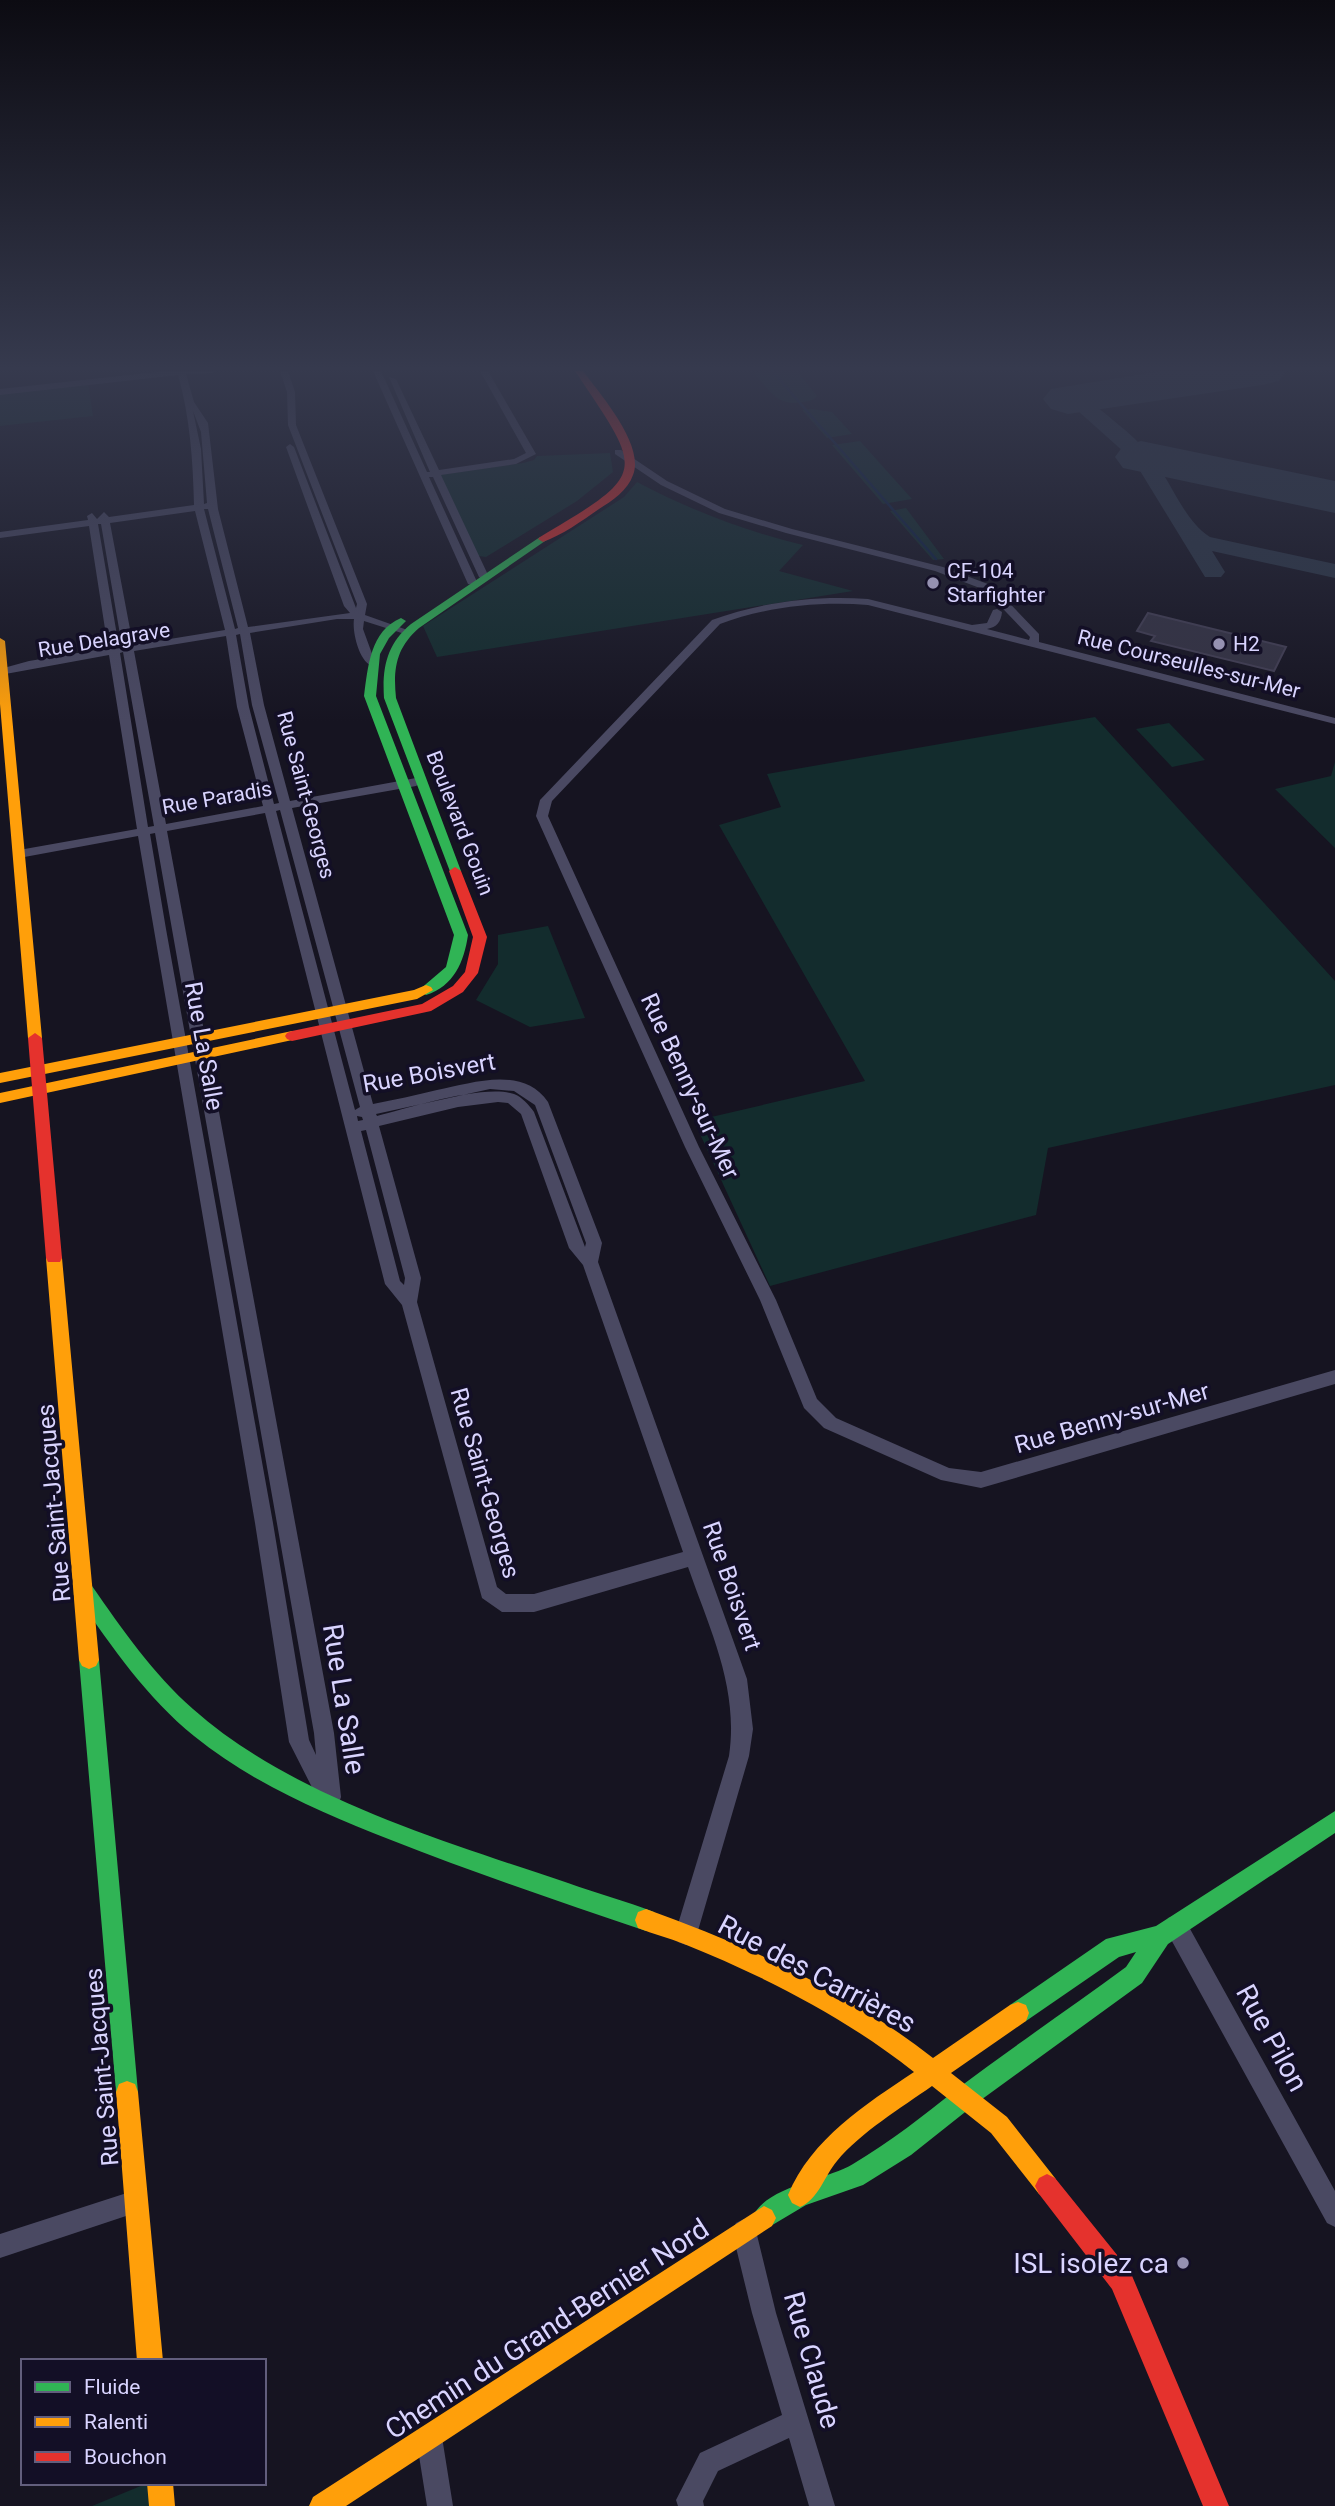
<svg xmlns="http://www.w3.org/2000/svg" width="1335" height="2506" font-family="Roboto,sans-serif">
	<rect width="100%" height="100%" fill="#161421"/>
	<path fill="#132c2d" d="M761 371H797L817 396C813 401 809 401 803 402 777 407 770 390 754 373Z
		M88 382 93 416 0 426V393Z
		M812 409 832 412 852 434 827 438 802 410Z
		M860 441 912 499 883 504 832 445Z
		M610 453 613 472 577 501 486 557 472 555 439 475 523 463 534 460 537 456Z
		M637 482C690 510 745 531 803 545L779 571 853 591 437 657 423 626 624 497Z
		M906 508 944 559 933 560 890 511Z
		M1095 717 1335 981V1085L1048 1148 1036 1215 770 1286 694 1121 865 1081 719 825 781 807 767 774Z
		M1169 723 1205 760 1172 767 1136 729Z
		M1335 762V848L1275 789 1331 776Z
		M548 926 585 1018 530 1027 476 1000 498 964V935Z
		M148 2483 162 2506H92Z"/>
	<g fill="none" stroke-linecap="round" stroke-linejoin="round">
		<path stroke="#0d2144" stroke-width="2.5" d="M772 371 936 559"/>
		<path fill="#2c3646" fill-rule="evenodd" d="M1075 392 1082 394C1104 414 1131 432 1150 455 1171 480 1183 520 1210 537L1335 564V578L1212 551 1225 572 1221 577H1205L1134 461 1068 402 1065 398 1068 394Z"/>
		<path fill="#2c3646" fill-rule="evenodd" d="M1162 371H1286L1279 381 1262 385 1068 414 1051 409 1043 399 1051 389Z
			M1141 441 1335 481V513L1123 468 1115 457 1123 446Z"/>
	</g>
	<path fill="#343243" stroke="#433f54" stroke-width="2" d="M1148 613 1286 647 1274 671 1151 641 1155 636 1137 631Z"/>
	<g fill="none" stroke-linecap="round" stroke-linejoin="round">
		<path fill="#4a4962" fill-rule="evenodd" d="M166 371H216L212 373 186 374 194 402 208 423 218 509 248 627 350 613 344 606 286 447 290 444 294 447 356 608 357 604 288 425 287 392 280 371H288L295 392 296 425 367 604 365 615 413 632 408 635 364 621 363 629 375 662 370 665C359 659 352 632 354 619H337L250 633 264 705 290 801 416 778 422 782 416 786 292 808 373 1104C394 1100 416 1095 437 1090 472 1083 523 1065 548 1102L602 1243 598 1262 747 1679 753 1729 749 1756 697 1934 694 1942 686 1945 678 1942 675 1934 729 1756C739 1688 710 1630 688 1567L534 1612H502L482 1598 402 1305 385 1284 265 813 167 831 334 1733 341 1797 337 1809 330 1812 323 1809 289 1742 255 1523 138 836 19 858 13 854 19 850 137 829 109 655 0 675V669L29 661 108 648 89 526 0 538V532L88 520 87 516 92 513 97 519 104 512 109 517 194 505C193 461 190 417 178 375L0 395V389ZM193 411 201 432 207 503 204 504 201 449ZM204 509H208L238 628 235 629ZM195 511 225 630 133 645 110 523ZM98 524H101L122 646 119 647ZM240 634 252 705 279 803 274 804 249 707 236 635ZM226 636 237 707 263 806 166 824 134 651ZM123 652 154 826 148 827 120 653ZM280 810 360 1107 355 1110 276 811ZM155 833 314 1733 316 1755 309 1740 273 1523 166 929 150 834ZM490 1089 514 1091 535 1105 586 1243 585 1247 534 1112C529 1105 522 1097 514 1094 483 1084 409 1108 377 1116L376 1114ZM498 1102 508 1103 521 1114 569 1248 583 1265 683 1552 534 1594H506L497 1587 417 1302 421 1278 379 1126 458 1107ZM357 1116 362 1117 363 1120 358 1121ZM366 1130 405 1278 404 1285 400 1281 361 1131Z
			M373 371H381L427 472H430L389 377 396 379 439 470 514 459 526 453 480 371H488L536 454 516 464 441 475 489 577 484 580 479 577 433 477H429L478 584 477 586 468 584Z
			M615 450H621L667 481 725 509 792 529 943 567 993 586 1039 634V642L1335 718V724L868 605C819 601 765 607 720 624L552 801 548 816 699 1147 776 1300 817 1399 836 1418 949 1468 981 1472 1335 1370V1384L981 1488 941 1480 824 1428 804 1408 760 1300 685 1147 536 816 540 800 712 620C761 602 817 595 868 599L972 625 987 623 993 610 997 609 1002 612C1001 622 997 627 987 629L1029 640 1030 637 985 590 935 571 786 533 719 513 661 485 615 454Z
			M1176 1915 1184 1918 1335 2191V2227L1327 2223 1168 1934 1165 1926 1168 1918Z
			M136 2190 144 2194 148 2202 144 2210 0 2258V2234Z
			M744 2219 752 2223 756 2231 776 2313 835 2506H809L789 2438 718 2471 703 2501 704 2506H678L676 2500 700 2453 782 2415 752 2313 732 2231 736 2223Z
			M429 2424 438 2428 442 2437 453 2506H427L416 2437 420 2428Z"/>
		<path fill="#30b455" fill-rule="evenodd" d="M540 537 548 539 419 628C396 648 393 669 396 698L461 871 459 874H451L384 698C382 667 387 644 411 624Z
			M401 618 406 621 389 638 380 654 376 696 468 935C464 962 454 986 426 995L419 990 446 967 454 935 364 696C368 667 370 631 401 618Z
			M85 1583 92 1586C122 1629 153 1674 193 1709 292 1797 444 1841 568 1883 596 1893 626 1901 654 1912L657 1920 654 1928 646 1931C560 1902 475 1873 391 1840 322 1813 252 1783 194 1736 147 1698 112 1647 78 1598L76 1592 78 1586Z
			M89 1651 96 1654 99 1660 138 2092 135 2100 127 2103 119 2100 116 2092 79 1660 82 1654Z
			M1335 1811V1833L1168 1944 1142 1983 974 2105 911 2155 863 2185 806 2205 764 2230 756 2226 752 2218C765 2186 827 2180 853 2164 890 2142 923 2116 957 2089 1013 2047 1070 2008 1126 1967L1136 1952 1119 1957 1026 2021 1018 2024 1010 2021 1007 2013 1010 2005 1106 1939 1156 1926Z"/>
		<path fill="#ff9f0a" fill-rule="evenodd" d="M0 638 5 641 42 1038 35 1043 28 1038 0 704Z
			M426 985 431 987 433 990 417 999 0 1083V1073L414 990Z
			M292 1031 297 1033 299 1036 297 1039 0 1103V1093Z
			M54 1252 60 1254 62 1258 99 1660 96 1666 89 1669 82 1666 79 1660 46 1258 48 1254Z
			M646 1909C747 1945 849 1992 933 2058L1010 2005 1018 2002 1026 2005 1029 2013 1026 2021 951 2073 1007 2117 1055 2178 1059 2186 1055 2194 1047 2198 1039 2194 991 2133 932 2086C901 2108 861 2132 837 2161 825 2175 818 2200 800 2207L792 2203 788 2195C811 2139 866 2104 914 2072 846 2018 764 1976 684 1944 669 1938 653 1934 638 1928L635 1920 638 1912Z
			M127 2081 135 2084 138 2092 163 2361H137L116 2092 119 2084Z
			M764 2206 772 2210 776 2218 772 2226 346 2506H309L313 2497Z
			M147 2483H173L175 2506H149Z"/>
		<path fill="#e5322d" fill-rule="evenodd" d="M575 371H583C600 394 645 445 633 475 628 490 612 501 599 509 582 521 562 535 543 542L538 539 540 537C649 472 644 474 575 371Z
			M455 867 461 871 487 937 478 973 463 992 431 1011 292 1041 287 1039 285 1036 287 1033 292 1031 422 1004 453 986 465 972 473 937 449 871Z
			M35 1033 42 1038 62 1258 60 1262H48L46 1258 28 1038Z
			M1047 2174 1055 2178 1130 2271 1229 2506H1203L1112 2289 1039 2194 1035 2186 1039 2178Z"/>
	</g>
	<linearGradient id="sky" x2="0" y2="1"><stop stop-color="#0c0b12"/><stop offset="0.51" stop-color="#363a4e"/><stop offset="1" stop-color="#363a4e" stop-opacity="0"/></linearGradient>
	<rect width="1335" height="722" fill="url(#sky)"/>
	<g fill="#9591b1" stroke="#130f26" stroke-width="2.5">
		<circle cx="933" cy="583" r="7"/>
		<circle cx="1219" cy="644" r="7"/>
		<circle cx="1183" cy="2263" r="7"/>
	</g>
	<g text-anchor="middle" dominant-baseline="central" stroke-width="7" stroke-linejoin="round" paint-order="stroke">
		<g font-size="21" fill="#d9d4ff" stroke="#130f26" text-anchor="start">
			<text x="947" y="571">CF-104<tspan x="947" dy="24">Starfighter</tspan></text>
			<text x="1233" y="644">H2</text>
		</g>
		<g font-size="21" fill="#d9d4ff" stroke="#130f26">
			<text transform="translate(104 640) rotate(-9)">Rue Delagrave</text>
			<text transform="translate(1189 664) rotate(14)">Rue Courseulles-sur-Mer</text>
			<text transform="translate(306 795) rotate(75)">Rue Saint-Georges</text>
			<text transform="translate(217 798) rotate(-10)">Rue Paradis</text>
			<text transform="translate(460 823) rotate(69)">Boulevard Gouin</text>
		</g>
		<g font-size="24" fill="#d9d4ff" stroke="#130f26">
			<text transform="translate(204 1046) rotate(80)">Rue La Salle</text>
			<text transform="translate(429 1073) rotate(-10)">Rue Boisvert</text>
			<text transform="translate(690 1086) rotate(65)">Rue Benny-sur-Mer</text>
			<text transform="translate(1112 1418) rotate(-16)">Rue Benny-sur-Mer</text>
			<text transform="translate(485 1483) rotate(74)">Rue Saint-Georges</text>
			<text transform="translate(54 1503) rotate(-95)">Rue Saint-Jacques</text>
			<text transform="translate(732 1586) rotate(71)">Rue Boisvert</text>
			<text transform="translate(102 2067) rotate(-95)">Rue Saint-Jacques</text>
		</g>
		<g font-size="28" fill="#d9d4ff" stroke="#130f26">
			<text transform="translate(344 1699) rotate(81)">Rue La Salle</text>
			<text transform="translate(817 1974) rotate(28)">Rue des Carrières</text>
			<text transform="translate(1272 2038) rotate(61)">Rue Pilon</text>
			<text transform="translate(547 2329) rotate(-33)">Chemin du Grand-Bernier Nord</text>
			<text transform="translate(812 2360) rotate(74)">Rue Claude</text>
		</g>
		<g font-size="28" fill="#d9d4ff" stroke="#130f26" text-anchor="end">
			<text x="1169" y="2263">ISL isolez ca</text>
		</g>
	</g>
	<rect x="21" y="2359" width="245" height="126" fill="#130f26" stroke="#625e7d" stroke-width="2"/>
	<rect x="35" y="2382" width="35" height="10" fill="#30b455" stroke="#625e7d" stroke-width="2"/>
	<text x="84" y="2394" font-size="21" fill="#d9d4ff">Fluide</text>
	<rect x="35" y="2417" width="35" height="10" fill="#ff9f0a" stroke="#625e7d" stroke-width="2"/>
	<text x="84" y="2429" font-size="21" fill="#d9d4ff">Ralenti</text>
	<rect x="35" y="2452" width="35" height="10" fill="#e5322d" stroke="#625e7d" stroke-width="2"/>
	<text x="84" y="2464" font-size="21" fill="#d9d4ff">Bouchon</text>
</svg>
